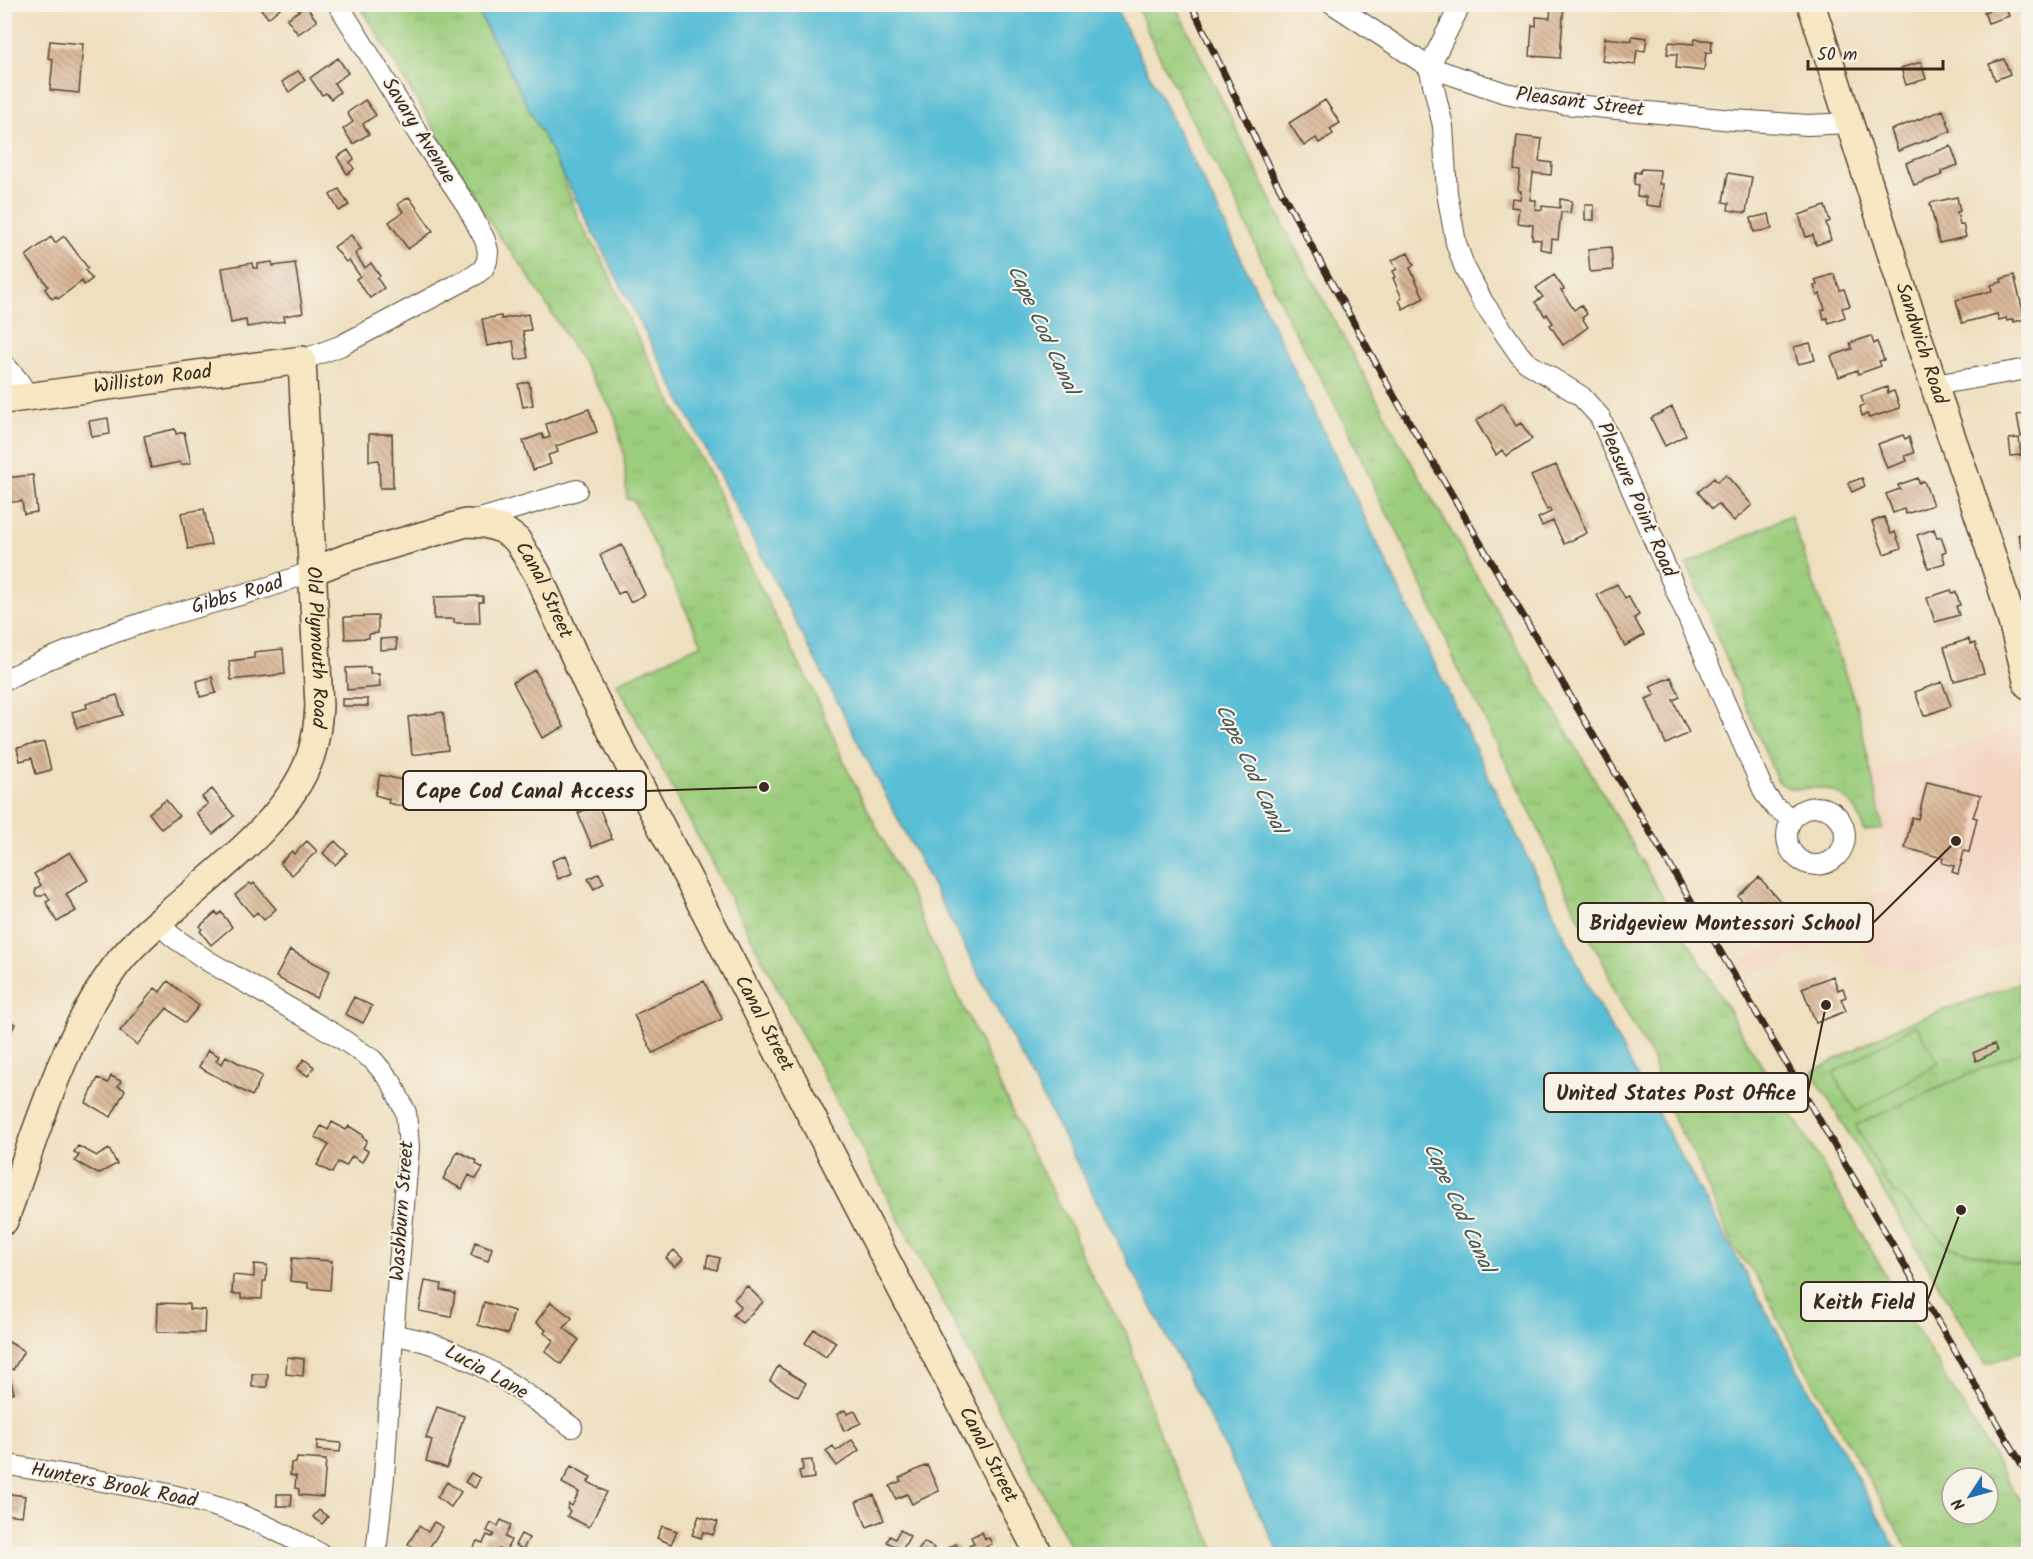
<svg xmlns="http://www.w3.org/2000/svg" width="2033" height="1559" font-family="Kalam,sans-serif">
	<defs>
		<pattern id="park-tufts" width="24" height="20" patternUnits="userSpaceOnUse" patternTransform="scale(1.5)"><rect width="24" height="20" fill="#9cce7e"/><path d="M3 7l-1-3M5 7V3M7 7l1-3M15 17l-1-3M17 17v-4M19 17l1-3" fill="none" stroke="#87b16c"/></pattern>
		<pattern id="building-back-hatch" width="6" height="6" patternUnits="userSpaceOnUse" patternTransform="scale(1.5)"><rect width="6" height="6" fill="#d6b291"/><path d="M-1 5l2 2M0 0l6 6M5-1l2 2" fill="none" stroke="#af9176"/></pattern>
	</defs>
	<rect width="100%" height="100%" fill="#f7f3e8"/>
	<filter id="ink" filterUnits="userSpaceOnUse"><feTurbulence type="fractalNoise" baseFrequency=".0167" numOctaves="2"/><feDisplacementMap in="SourceGraphic" scale="12" xChannelSelector="R" yChannelSelector="G"/><feConvolveMatrix kernelMatrix="1 2 1 2 8 2 1 2 1" color-interpolation-filters="sRGB"/></filter>
	<filter id="wash" filterUnits="userSpaceOnUse"><feTurbulence type="fractalNoise" baseFrequency=".008" numOctaves="4" result="noise"/><feDisplacementMap in="SourceGraphic" scale="24" xChannelSelector="R" yChannelSelector="G"/><feGaussianBlur stdDeviation="1.35" result="paint"/><feColorMatrix in="noise" values="0 0 0 0 0 0 0 0 0 0 0 0 0 0 0 0 0 1.4 0 .05"/><feComposite in="paint" operator="in"/></filter>
	<g filter="url(#wash)">
		<rect width="100%" height="100%" fill="#eedfbe"/>
		<path fill="#f3d4bf" d="M2019 727 2028 796V933L1999 948 1924 972 1869 963 1855 925 1751 976 1742 960 1893 887 1869 775Z"/>
		<path fill="url(#park-tufts)" stroke="#6c7c4e" stroke-width="1.5" fill-rule="evenodd" d="M360 5H476L487 30 537 122 560 170 578 217 607 269 632 327 717 489 735 537 818 701 847 769 913 899 929 936 984 1050 1021 1132 1074 1233 1079 1250 1096 1284 1126 1332 1161 1439 1218 1554H1075L617 683 702 644 633 500 627 499 624 454 614 413 525 270 496 232Z
			M1137 5H1175L1289 236 1405 452 1745 1039 1809 1142 1916 1328 2028 1514V1554H1911L1788 1338 1760 1282 1733 1246 1694 1156 1662 1098 1653 1060 1612 987 1606 967 1575 910 1538 828 1480 710 1460 674 1440 626 1396 528 1383 507 1349 431 1288 319 1237 204 1184 105 1151 39ZM1952 1478H1988V1514H1952Z
			M1790 515 1858 711 1883 829 1864 831C1860 807 1841 788 1816 788 1800 788 1790 793 1777 780L1687 564Z
			M2028 980V1349L1986 1364 1812 1072 1897 1027Z"/>
		<path fill="#9cce7e" stroke="#6c7c4e" stroke-width="1.5" d="M1916 1025 1939 1063 1856 1112 1833 1073Z
			M2028 1048V1261L2016 1265 1949 1247 1887 1184 1856 1125Z"/>
		<path fill="#58bed6" stroke="#4a747a" stroke-width="1.5" d="M475 5H1114L1217 208 1594 997 1899 1554H1280Z"/>
		<g id="blocks">
			<path fill="url(#building-back-hatch)" d="M257 4H285L268 18Z
				M1551 4H1564L1560 58 1530 56 1532 25 1536 26V17L1550 18Z
				M2005 5 2009 16 1988 23 1984 12Z
				M306 6 317 21 298 34 287 19Z
				M1632 36 1647 38 1645 51 1637 50 1635 65 1602 61 1605 38 1632 41Z
				M1695 39 1712 41 1711 53 1706 52 1704 71 1676 68 1677 54H1667L1669 42 1694 44Z
				M50 41 83 44 79 93 50 90 53 59 48 58Z
				M338 58 348 73 334 83 340 92 331 99 326 93 322 95 310 78Z
				M2004 59 2010 74 1995 80 1989 64Z
				M1921 62 1926 79 1906 85 1901 68Z
				M298 71 305 80 289 92 282 82Z
				M365 100 376 115 363 124 369 134 353 144 343 129 353 122 347 113Z
				M1325 100 1340 123 1330 129 1333 134 1319 143 1316 138 1304 146 1289 123Z
				M1943 110 1951 131 1898 151 1891 130Z
				M1517 136 1542 139 1539 161 1552 163 1551 175 1533 173 1530 200H1536L1535 209 1542 210V206L1560 208V199L1572 201 1570 213 1561 212 1558 240 1552 239 1551 251 1540 249 1541 240 1532 239 1533 225 1517 223 1519 208 1511 207 1512 198 1520 199 1521 191H1518L1520 171 1514 170Z
				M1951 146 1958 165 1941 171 1942 175 1914 185 1906 163Z
				M348 150 354 159 350 162 354 169 347 174 337 157Z
				M1641 169 1660 170 1659 184H1663L1661 207 1646 205V197L1637 196 1638 185 1634 184 1635 172 1640 173Z
				M1728 173 1752 177 1746 213 1728 210 1729 203 1723 202Z
				M339 189 349 205 339 211 330 195Z
				M409 197 433 231 408 249 389 222 403 212 398 204Z
				M1957 197 1960 211 1957 212 1960 225 1963 224 1966 237 1939 243 1930 203Z
				M1585 205H1594V220H1585Z
				M1825 206 1830 221 1826 223 1831 240 1816 245 1813 235 1806 237 1799 215Z
				M1769 214 1772 229 1754 232 1751 218Z
				M351 235 361 249 355 254 365 268 371 263 380 276 377 278 384 288 370 298 356 279 360 276 349 260 346 262 334 247Z
				M64 236 88 268 85 270 92 279 84 285 82 281 58 299 56 296 52 299 45 289 48 286 26 256 51 237 55 243Z
				M1611 247 1613 270 1590 272 1588 249Z
				M1408 253 1414 265 1410 268 1424 298 1403 309 1399 300 1402 298 1393 278 1396 277 1393 271 1397 269 1392 260Z
				M272 262 273 266 295 263 303 313 284 316 285 321 247 327 246 320 231 323 222 268 252 263 253 268H258V264Z
				M1834 274 1840 290 1844 289 1850 306 1842 308 1845 317 1829 323 1827 318 1824 319 1822 310 1825 309 1820 294 1817 296 1814 286 1817 285 1815 280Z
				M1554 275 1564 289 1561 290 1574 310 1581 305 1587 314 1582 318 1588 327 1563 345 1550 325 1553 323 1547 314 1545 316 1535 302 1543 297 1536 288Z
				M2014 275 2025 319 2014 322 2013 319 2007 321 2006 318 1999 320 1997 314 1962 323 1956 300 1992 291 1991 285 2002 282 2001 279Z
				M528 314 531 330 523 331 528 358 516 360 513 341 487 346 482 319 501 316V319Z
				M1871 336 1874 344 1877 342 1884 360 1879 361 1881 366 1858 374 1857 370 1839 377 1831 356 1852 349 1850 343Z
				M1810 343 1815 360 1798 364 1794 347Z
				M529 382 533 405 523 407 518 384Z
				M1887 387 1888 393 1894 391 1900 408 1869 418 1867 414 1862 416 1860 407 1864 405 1861 396Z
				M1503 403 1516 426 1521 423 1532 439 1506 456 1502 450 1496 455 1476 421Z
				M1672 407 1686 435 1665 446 1651 418Z
				M589 409 597 432 556 446 558 452 548 455 551 464 533 470 523 441 542 434 544 439 550 437 546 424Z
				M2028 412V435L2021 437 2017 415Z
				M108 418 110 434 92 437 89 421Z
				M175 429 176 434 184 432 191 463 181 465 180 462 151 468 144 436Z
				M369 434H392L393 488H380L379 460 369 461Z
				M1903 435 1905 439 1909 437 1914 453 1905 456 1907 461 1887 468 1878 444Z
				M2019 438 2021 455 2011 456 2009 439Z
				M1556 465 1587 533 1564 544 1553 521 1542 526 1538 518 1551 512 1549 508 1547 510 1531 476Z
				M33 475 37 512 24 514 22 501 4 503V478Z
				M1726 475 1752 505 1734 521 1718 504 1712 509 1698 492 1714 478 1717 482Z
				M1862 478 1865 486 1852 492 1848 483Z
				M1918 478 1919 483 1924 481 1933 505 1906 514 1904 509 1893 513 1886 494 1900 489 1898 485Z
				M204 509 211 545 188 549 181 513Z
				M1884 517 1891 534 1895 532 1901 548 1884 554 1872 522Z
				M1934 529 1937 538 1941 537 1946 551 1942 553 1945 563 1928 568 1917 535Z
				M2028 531V548L2023 550 2018 535Z
				M622 545 645 595 630 602 625 591 618 594 600 555Z
				M1617 584 1625 598 1628 596 1639 615 1634 618 1644 635 1625 646 1597 595Z
				M1951 590 1952 593 1956 592 1960 605 1956 606 1959 615 1935 622 1927 598Z
				M483 596V602H479L480 623H454V619H434V597Z
				M378 616V633L369 634V638L345 639 344 617Z
				M396 638 397 649 380 650V639Z
				M1969 639 1970 644 1975 643 1984 673 1954 681 1944 647Z
				M283 649 285 674 231 680 229 661 254 658V652Z
				M370 667V674H379L380 687 347 690 346 668Z
				M535 670 564 727 542 738 513 682Z
				M212 677 216 693 200 697 197 681Z
				M1671 677 1680 697 1673 700 1689 733 1666 744 1646 699 1655 695 1650 686Z
				M1942 682 1951 706 1924 716 1915 692Z
				M117 695 123 715 77 728 72 712 87 708 86 704Z
				M342 699H368V706H342Z
				M443 712 448 750 412 755 408 717Z
				M44 742 51 770 36 774 32 758 20 761 17 748Z
				M380 775 407 781 401 806 388 803 389 799 375 795Z
				M1927 782 1981 795 1973 817 1977 818 1969 852 1964 851 1958 874 1952 872 1954 866 1942 863 1943 858 1905 848 1912 817 1918 819Z
				M212 789 234 816 213 834 196 813 208 804 202 797Z
				M166 800 179 816 161 829 149 813Z
				M598 804 612 839 592 847 578 813Z
				M307 841 317 851 292 875 280 863 292 851 294 854Z
				M335 841 347 853 335 865 323 853Z
				M70 852 88 880 66 894 76 911 57 922 46 902 50 900 46 893 42 896H37L35 893 36 889 41 885 34 874Z
				M566 855 573 873 558 879 552 861Z
				M599 873 604 883 594 889 588 879Z
				M1759 877 1787 909 1765 927 1738 896Z
				M250 883 252 885 254 883 276 909 264 920 257 912 253 916 235 895Z
				M216 912 218 915 221 912 232 927 211 945 200 931 202 929 200 926Z
				M290 950 330 971 316 998 276 977Z
				M1833 976 1838 990 1843 988 1846 997 1841 999 1846 1011 1816 1023 1802 988Z
				M168 981 199 1006 185 1023 167 1008 137 1045 120 1031 155 988 160 992Z
				M704 981 722 1019 653 1053 634 1015Z
				M354 997 372 1006 363 1023 345 1014Z
				M4 1011 9 1013 5 1019 15 1024 5 1045Z
				M1994 1044 1997 1051 1976 1061 1973 1053Z
				M208 1050 219 1056 216 1061 222 1064 226 1056 262 1076 252 1096 199 1067Z
				M304 1059 314 1067 308 1076 297 1069Z
				M111 1076 121 1081 118 1086 125 1090 111 1117 86 1103 98 1078 108 1083Z
				M332 1122 346 1130 349 1126 363 1135 362 1137 367 1140 363 1148 368 1151 362 1162 352 1156 346 1166 338 1162 332 1173 317 1165 329 1145 315 1137 321 1126 328 1130Z
				M78 1146 97 1156 109 1149 117 1164 98 1174 75 1161 79 1155 74 1152Z
				M458 1151 477 1161 476 1164 483 1168 476 1179 469 1175 462 1189 443 1179Z
				M475 1242 492 1248 488 1261 471 1255Z
				M674 1250 683 1259 675 1267 666 1258Z
				M708 1255 720 1258 717 1270 706 1267Z
				M292 1258 332 1261 330 1290 308 1288V1283L290 1281Z
				M254 1264 267 1265 266 1281H263L262 1299 241 1298V1294H232L233 1275 254 1277Z
				M425 1281 442 1284 441 1290 455 1293 451 1317 419 1311Z
				M747 1286 763 1302 742 1323 733 1315 741 1307 734 1299Z
				M484 1302 514 1311 508 1334 478 1325Z
				M551 1302 572 1318 564 1328 579 1340 561 1364 545 1351 554 1340 544 1333 546 1330 536 1322Z
				M158 1303 189 1304V1309L205 1310 204 1333 157 1332Z
				M814 1329 836 1342 826 1357 805 1343Z
				M4 1339 24 1351 13 1370 4 1364Z
				M287 1357 304 1359 303 1376 286 1374Z
				M778 1366 806 1383 798 1397 770 1381Z
				M9 1373 14 1393 4 1395V1374Z
				M252 1374H268L267 1387H252Z
				M437 1407 464 1416 447 1468 426 1461 432 1440 426 1438Z
				M845 1410 847 1414 855 1411 861 1423 844 1431 837 1414Z
				M852 1440 859 1450 837 1466 826 1451 833 1446 836 1451Z
				M317 1441 341 1443 340 1452 317 1450Z
				M297 1458 326 1460 323 1497 299 1495V1489L295 1488 296 1476 290 1475 291 1463H296Z
				M812 1460 814 1478 801 1480 799 1471 803 1470 802 1461Z
				M927 1465 939 1491 912 1504 907 1494 896 1499 890 1486 901 1481 899 1478Z
				M571 1466 591 1477 588 1482 607 1492 589 1527 567 1516 570 1511 567 1509 569 1504 572 1506 579 1492 562 1483Z
				M471 1473 480 1478 475 1488 465 1482Z
				M447 1482 461 1492 451 1507 437 1497Z
				M4 1493 25 1496 22 1516 4 1514Z
				M277 1494H292L291 1506H277Z
				M874 1495 884 1520 867 1527 856 1502Z
				M319 1510 328 1517 322 1524 313 1517Z
				M699 1516 718 1522 713 1535 703 1532 701 1538 692 1535Z
				M501 1520 511 1525 505 1537 511 1540 505 1552 499 1549 497 1554H477L472 1552 477 1541 483 1543 487 1535 492 1537 494 1534 487 1531 491 1523 498 1526Z
				M434 1522 443 1527 425 1554 408 1544 419 1526 428 1532Z
				M662 1526 677 1531 671 1544 657 1538Z
				M900 1530 910 1536 902 1550 887 1542 890 1536 895 1539Z
				M982 1532 985 1539 989 1538 992 1544 977 1551 976 1548 971 1550 969 1545 974 1543 971 1537Z
				M521 1534 529 1538 523 1549 515 1545Z
				M924 1542 934 1548 930 1554H916Z
				M956 1544 961 1554H950L947 1548Z
				M571 1547 584 1554H567Z"/>
		</g>
	</g>
	<g filter="url(#ink)">
		<use href="#blocks" fill-opacity="0" stroke="#564536" stroke-width="1.5"/>
		<g fill="none" stroke-linecap="round" stroke-linejoin="round">
			<g stroke="#564536" stroke-width="22">
				<g id="street">
					<path d="M1333 4 1429 67 1505 93 1564 104 1733 120 1808 125 1849 123"/>
					<path d="M1461 4 1429 67 1443 126 1447 193 1456 243 1464 266 1483 302 1519 354 1526 362 1581 396 1600 417 1765 794 1775 807 1792 819"/>
					<path d="M302 360 340 346 475 275 483 269 487 261 488 251 485 240 467 206 419 135 338 4"/>
					<path d="M4 364 18 380 28 396"/>
					<path d="M1934 385 2028 369"/>
					<path d="M473 521 577 490"/>
					<path id="s1" d="M4 680 46 660 113 633 148 621 269 587 313 571"/>
					<circle cx="1816" cy="836" r="29"/>
					<path d="M158 923 173 937 208 961 336 1035 373 1060 392 1083 406 1113 409 1147 393 1335 384 1477 376 1554"/>
					<path d="M393 1335C459 1343 520 1389 572 1427"/>
					<path d="M4 1464C80 1478 157 1487 230 1511 262 1522 291 1538 321 1554"/>
				</g>
			</g>
			<g stroke="#564536" stroke-width="30">
				<g id="secondary">
					<path id="s2" d="M1811 4C1853 131 1892 259 1934 385 1967 484 2005 583 2028 685"/>
					<path id="s3" d="M4 400 302 360 319 706C318 723 316 739 311 755 290 819 215 872 166 916 148 931 129 948 115 967 62 1039 35 1138 4 1221"/>
					<path id="s4" d="M313 571 349 557 466 523 485 524 502 529 517 540 537 573 588 686 1039 1554"/>
				</g>
			</g>
			<use href="#street" stroke="#fff" stroke-width="20"/>
			<use href="#secondary" stroke="#f7e8c3" stroke-width="27"/>
			<g stroke="#3b2a1e" stroke-width="7">
				<path id="rail" d="M1191 4 1273 176 1394 396 2028 1475"/>
			</g>
			<use href="#rail" stroke="#f7f3e8" stroke-width="4.5" stroke-dasharray="14" stroke-linecap="butt"/>
		</g>
	</g>
	<g text-anchor="middle" dominant-baseline="central" stroke-width="4.5" stroke-linejoin="round" paint-order="stroke">
		<g font-size="20" fill="#3b2a1e" stroke="#f7f3e8">
			<text transform="translate(1580 103) rotate(7)">Pleasant Street</text>
			<text transform="translate(418 131) rotate(58)">Savary Avenue</text>
			<text stroke="none"><textPath href="#s2" startOffset="357">Sandwich Road</textPath></text>
			<text stroke="none"><textPath href="#s3" startOffset="150">Williston Road</textPath></text>
			<text transform="translate(1636 500) rotate(66)">Pleasure Point Road</text>
			<text stroke="none"><textPath href="#s4" startOffset="273">Canal Street</textPath></text>
			<text stroke="none"><textPath href="#s1" startOffset="249">Gibbs Road</textPath></text>
			<text stroke="none"><textPath href="#s3" startOffset="588">Old Plymouth Road</textPath></text>
			<text stroke="none"><textPath href="#s4" startOffset="759">Canal Street</textPath></text>
			<text transform="translate(403 1211) rotate(-86)">Washburn Street</text>
			<text transform="translate(486 1373) rotate(29)">Lucia Lane</text>
			<text stroke="none"><textPath href="#s4" startOffset="1245">Canal Street</textPath></text>
			<text transform="translate(114 1486) rotate(11)">Hunters Brook Road</text>
		</g>
		<g font-size="21" font-style="italic" fill="#445655" stroke="#f7f3e8">
			<text transform="translate(1042 330) rotate(65)">Cape Cod Canal</text>
			<text transform="translate(1250 769) rotate(65)">Cape Cod Canal</text>
			<text transform="translate(1458 1208) rotate(65)">Cape Cod Canal</text>
		</g>
	</g>
	<path fill="none" stroke="#3b2a1e" stroke-width="2" d="M764 787L646 791M1956 841L1873 923M1826 1005L1808 1092M1961 1210L1927 1302"/>
	<g fill="#3b2a1e" stroke="#f7f3e8" stroke-width="2">
		<circle cx="764" cy="787" r="6"/>
		<circle cx="1956" cy="841" r="6"/>
		<circle cx="1826" cy="1005" r="6"/>
		<circle cx="1961" cy="1210" r="6"/>
	</g>
	<g fill="#f7f3e8" stroke="#3b2a1e" stroke-width="2">
		<rect x="403" y="771" width="243" height="39" rx="6"/>
		<rect x="1578" y="903" width="295" height="39" rx="6"/>
		<rect x="1544" y="1073" width="264" height="39" rx="6"/>
		<rect x="1801" y="1282" width="126" height="39" rx="6"/>
	</g>
	<g font-size="21" text-anchor="middle" font-weight="bold" fill="#3b2a1e">
		<text x="525" y="798">Cape Cod Canal Access</text>
		<text x="1725" y="930">Bridgeview Montessori School</text>
		<text x="1676" y="1100">United States Post Office</text>
		<text x="1864" y="1309">Keith Field</text>
	</g>
	<rect width="2033" height="1559" fill="none" stroke="#f7f3e8" stroke-width="24"/>
	<g transform="translate(1970 1496) rotate(234)"><circle r="28" fill="#f7f3e8" stroke="#aca397" stroke-width="1.5"/>
	<path d="M0-4.5L10 22L0 15L-10 22Z" fill="#1f6fb2"/>
	<text y="-9" font-size="16" font-weight="bold" text-anchor="middle" fill="#3b2a1e">N</text>
	</g>
	<path d="M1808 60v9h135v-9" fill="none" stroke="#3b2a1e" stroke-width="3"/>
	<text x="1817" y="60" font-size="18" fill="#3b2a1e" stroke="#f7f3e8" stroke-width="4.5" paint-order="stroke">50 m</text>
</svg>
